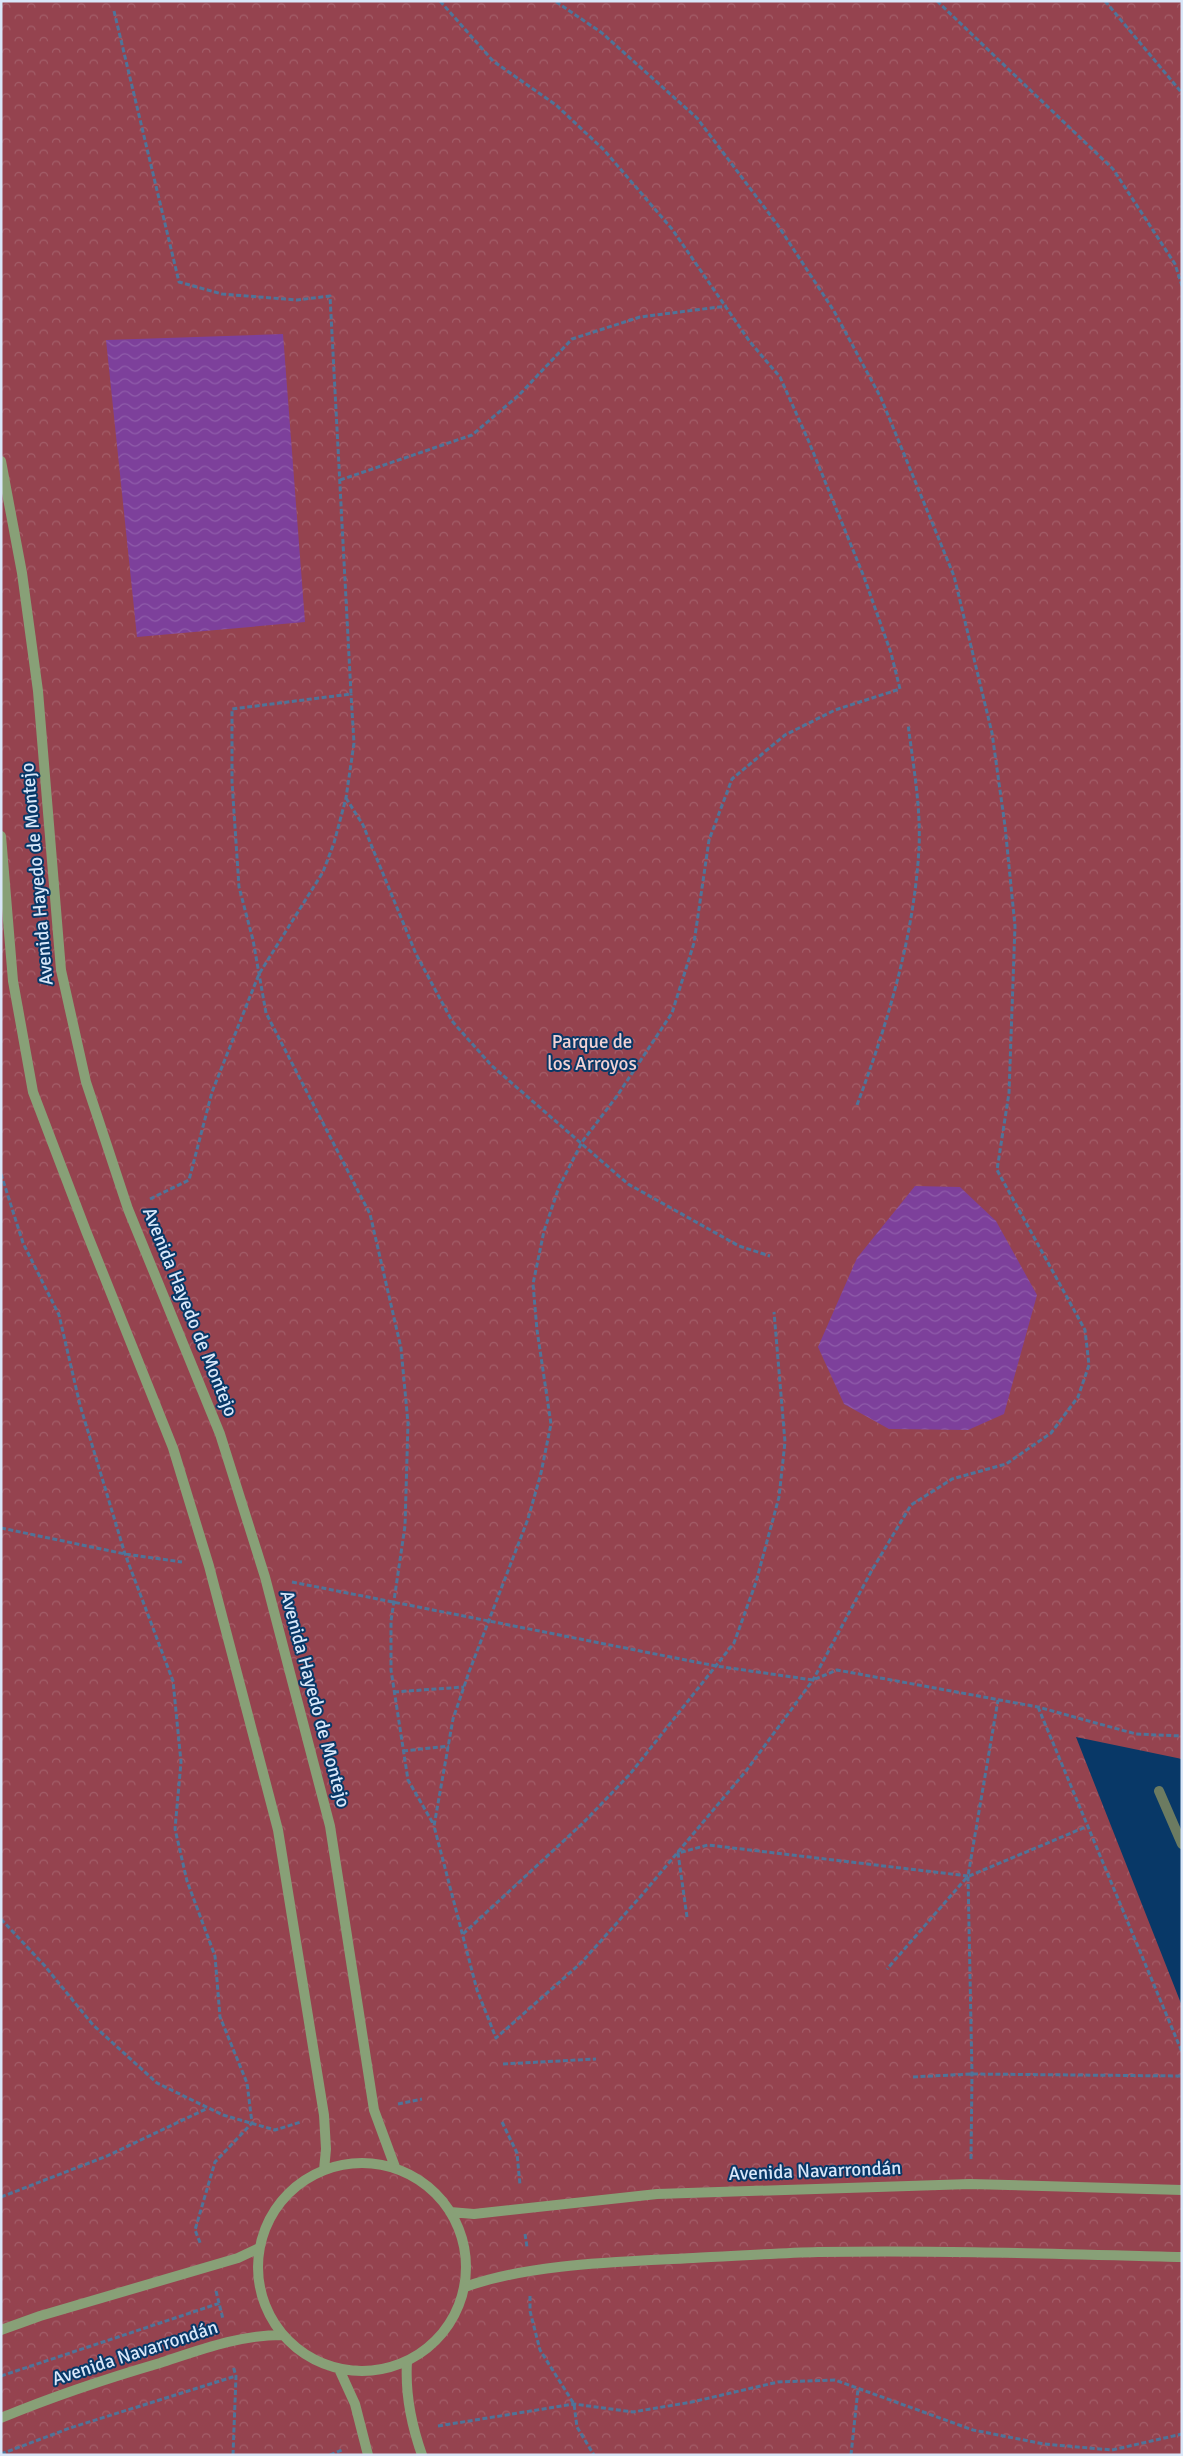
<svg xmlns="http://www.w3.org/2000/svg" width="1183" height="2456" font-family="Signika,sans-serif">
	<defs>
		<pattern id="park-crowns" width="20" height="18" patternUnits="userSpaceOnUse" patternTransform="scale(1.25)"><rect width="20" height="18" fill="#95434f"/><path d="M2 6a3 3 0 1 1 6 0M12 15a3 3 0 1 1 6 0" fill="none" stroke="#a35e69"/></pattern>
		<pattern id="water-waves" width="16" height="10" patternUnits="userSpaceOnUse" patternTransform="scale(1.25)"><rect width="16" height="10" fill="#7d409b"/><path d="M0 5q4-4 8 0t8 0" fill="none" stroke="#8f5caa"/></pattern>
	</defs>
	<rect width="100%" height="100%" fill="#083867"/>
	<path fill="url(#park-crowns)" d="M1 1H1182V1759L1076 1737 1182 2006V2455H1Z"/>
	<path fill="url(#water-waves)" d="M283 334 305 622 137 637 106 340Z
		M915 1186 960 1187 996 1221 1037 1295 1004 1414 968 1430 889 1429 844 1404 818 1347 857 1258Z"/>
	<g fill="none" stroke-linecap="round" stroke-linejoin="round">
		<path stroke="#4f7499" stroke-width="3" stroke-dasharray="5 2.5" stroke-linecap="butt" d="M440 1 493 61 556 105 604 150 672 229 750 342 780 377 809 442 864 577 891 653 900 689 835 710 785 735 732 779 709 840 694 943 672 1013 617 1096 582 1142 559 1187 544 1231 533 1284 537 1330 551 1424 541 1473 528 1519 469 1672 453 1719 434 1826 477 1990 496 2038 581 1963 641 1896 746 1771 813 1680 872 1570 911 1505 952 1479 1006 1464 1051 1433 1078 1397 1089 1365 1085 1330 997 1170 1009 1093 1015 926 1005 826 992 733 954 576 881 398 834 311 777 224 697 118 602 33 555 1
			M937 1 1113 169 1175 264 1182 286
			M1105 1 1182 93
			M114 11 179 282 222 294 297 300 330 296 351 694 232 709V782L239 887 253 940 266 1013 370 1214 401 1348 408 1423 405 1526 391 1621V1670L408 1780 434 1825
			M340 480 472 435 519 395 572 339 640 317 727 306
			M346 798 363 825 416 954 452 1021 491 1065 628 1184 739 1246 770 1256
			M857 1105C888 1022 914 937 919 848 921 807 913 764 908 724
			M1 1174 23 1243 59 1315 80 1405 125 1554 173 1681 181 1762 175 1829 187 1881 215 1956 220 2017 247 2083 252 2123 215 2162 195 2230 201 2245
			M150 1199 189 1180 212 1092 259 974 323 872 334 843 346 798 354 743 351 694
			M1 1528 125 1554 182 1562
			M292 1582 716 1666 813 1680 837 1670 1038 1707 1136 1734 1182 1736
			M394 1692 464 1687
			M1038 1707 1182 2052
			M403 1751 449 1746
			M969 1876 1088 1826
			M687 1917 678 1853 708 1845 968 1876 887 1969
			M1 1919 44 1965 93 2025 157 2083 223 2115 275 2130 301 2122
			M463 1934 584 1822 630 1774 734 1643 756 1582 779 1497 785 1442 774 1312
			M503 2064 596 2059
			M913 2077 972 2074 1182 2076
			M398 2104 422 2099
			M502 2122 517 2153 520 2185
			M971 2159 972 2074 968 1876 998 1700
			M1 2197 107 2156 206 2109
			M525 2234 527 2247
			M216 2291 223 2319
			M530 2296V2311L540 2350 574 2404 577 2427 594 2455
			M1 2376 220 2303
			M438 2426 574 2404 633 2412 692 2402 778 2382 835 2380 973 2430 1044 2444 1112 2450 1182 2434
			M1 2454 70 2428 236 2376
			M233 2455 236 2376 233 2366
			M330 2455 342 2450
			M851 2455 858 2389"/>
		<path stroke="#6c7b61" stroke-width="10" d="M1159 1791 1182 1844"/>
		<path stroke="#88a077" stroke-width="10" d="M1 461 22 573 38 691 61 970 86 1082 128 1209 220 1434 265 1577 330 1826 374 2110 395 2167
			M1 836 13 981 33 1092 86 1231 173 1448 209 1566 278 1830 324 2115 326 2149 324 2170
			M258 2267a104 104 0 1 1 208 0a104 104 0 1 1-208 0Z
			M450 2212 474 2214 657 2194 970 2184 1182 2190
			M465 2287C532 2263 622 2262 693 2258 735 2256 777 2253 818 2252 939 2250 1061 2254 1182 2257
			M1 2330 40 2316 238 2258 259 2248
			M407 2362C405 2395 411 2424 422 2455
			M339 2369 355 2404 368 2455
			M1 2418C54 2396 105 2379 160 2363 200 2350 239 2335 282 2335"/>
	</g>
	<g text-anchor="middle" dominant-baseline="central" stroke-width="4" stroke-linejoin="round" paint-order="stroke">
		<g font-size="19" fill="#d9e7f9" stroke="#083867">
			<text transform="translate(37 874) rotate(-95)">Avenida Hayedo de Montejo</text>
			<text transform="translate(190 1312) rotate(68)">Avenida Hayedo de Montejo</text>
			<text transform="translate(315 1699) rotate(75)">Avenida Hayedo de Montejo</text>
			<text transform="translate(815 2171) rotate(-2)">Avenida Navarrondán</text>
			<text transform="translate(135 2353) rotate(-18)">Avenida Navarrondán</text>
		</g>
		<g font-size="19" fill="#f2d2d4" stroke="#083867">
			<text x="592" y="1042">Parque de<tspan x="592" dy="22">los Arroyos</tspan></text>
		</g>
	</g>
	<rect width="1183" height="2456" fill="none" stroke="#d9e7f9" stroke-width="5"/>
</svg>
